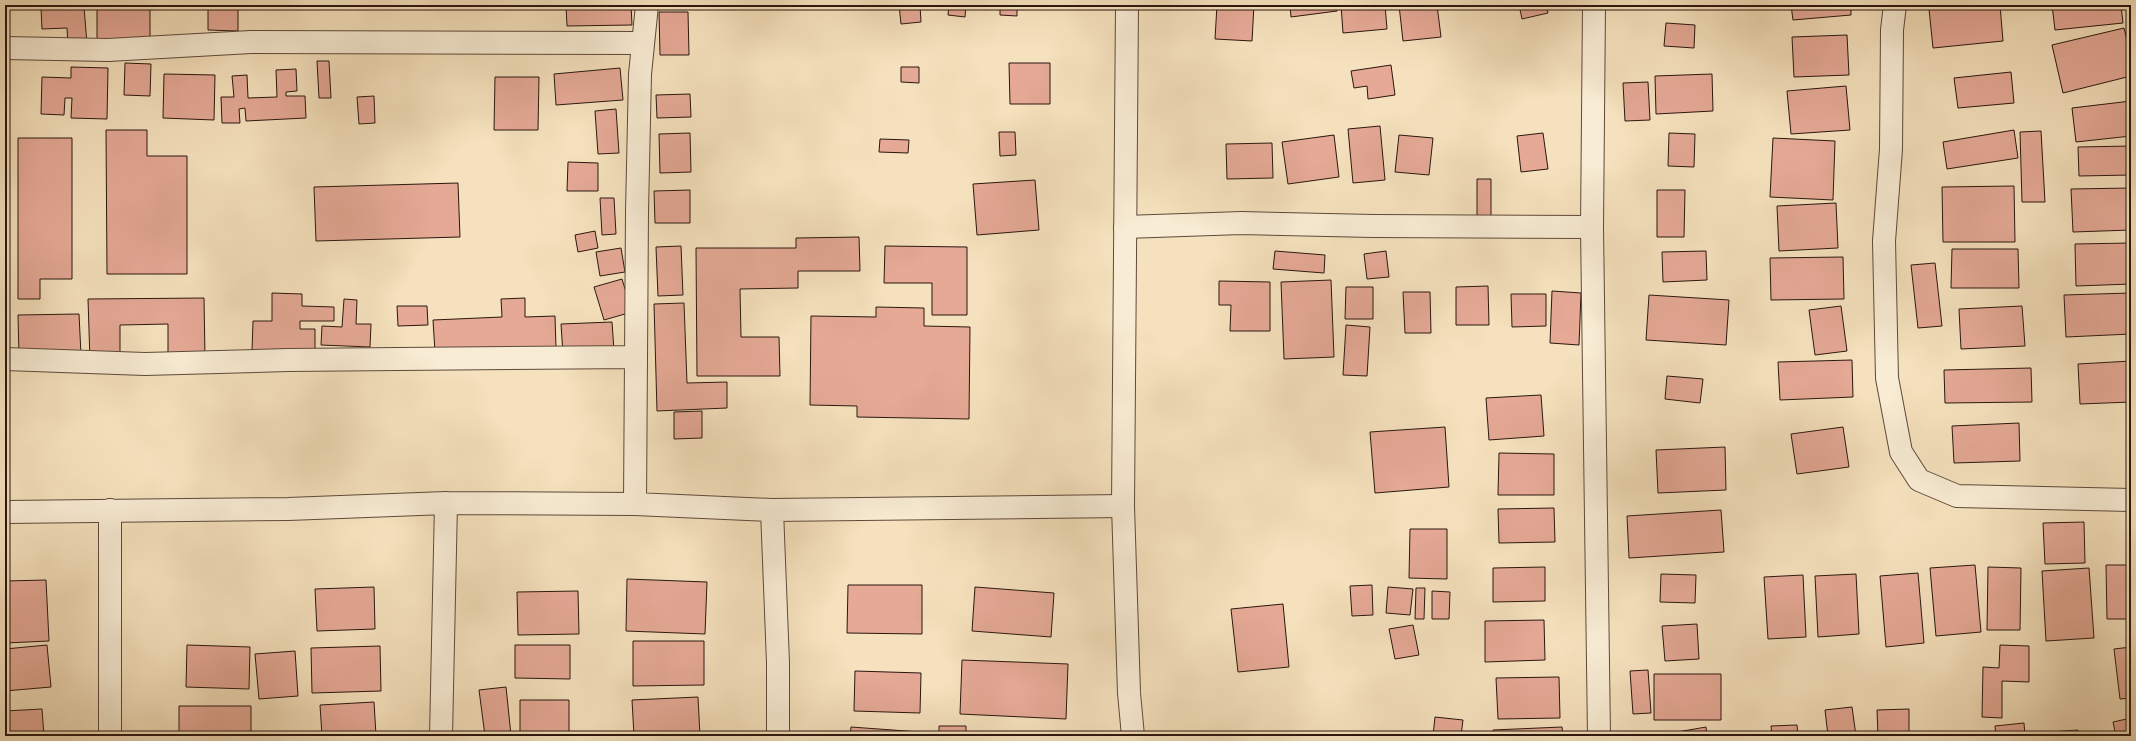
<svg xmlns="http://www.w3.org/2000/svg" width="2136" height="741" font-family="'Libre Caslon Text',serif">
	<rect width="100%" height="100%" fill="#f5e1bd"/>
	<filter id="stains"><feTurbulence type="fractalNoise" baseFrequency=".005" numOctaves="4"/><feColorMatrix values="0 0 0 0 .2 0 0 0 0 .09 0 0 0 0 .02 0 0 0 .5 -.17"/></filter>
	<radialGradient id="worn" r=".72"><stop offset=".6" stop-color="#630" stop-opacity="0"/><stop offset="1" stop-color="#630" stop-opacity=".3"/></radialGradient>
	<path fill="#e5a996" stroke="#2a170e" d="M361 5H432V9H361Z
		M566 5H631L632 25 567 26Z
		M899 5H920L921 22 901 24Z
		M949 5H966L965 17 948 15Z
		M1000 5H1017V16L1000 15Z
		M1217 5H1254L1252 41 1215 39Z
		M1290 5H1336L1337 11 1291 17Z
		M1341 5H1385L1387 29 1343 33Z
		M1399 5H1437L1441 37 1403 41Z
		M1458 5H1487V6L1458 9Z
		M1519 5H1546L1548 13 1522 19Z
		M1791 5H1851V15L1793 20Z
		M1972 5H2000L2003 41 1933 48 1929 9Z
		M2052 5H2121L2123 23 2055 30Z
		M97 6H150V39L97 40Z
		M208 6 238 7V31L208 30Z
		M84 7 87 44 68 45 67 28 42 29 41 9Z
		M659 12H688L689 55H660Z
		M1666 23 1695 25 1694 48 1664 46Z
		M2124 28 2131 56V76L2063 93 2052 45Z
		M1847 35 1849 75 1794 77 1792 37Z
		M317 61H329L331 98H319Z
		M125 63 151 64 150 96 124 95Z
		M1009 63H1050V104H1010Z
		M1391 65 1395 95 1368 99 1367 86 1354 88 1351 71Z
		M71 67 108 68 107 119 71 118 72 98H65L64 115 41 114 42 77 71 78Z
		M901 67H919V83L901 82Z
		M620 68 623 100 556 105 554 74Z
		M296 69 297 91 286 92V96H305L306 118 246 121 245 108 239 109 240 123H222L221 97H234L232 76 247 75 248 98 277 97 276 70Z
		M2011 72 2014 103 1958 108 1954 78Z
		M164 74 215 75 214 120 163 118Z
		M1712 74 1713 111 1656 114 1655 76Z
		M495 77H539L538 130H494Z
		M1648 82 1650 120 1625 121 1623 83Z
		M1846 86 1850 130 1791 134 1787 91Z
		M690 94 691 117 657 118 656 95Z
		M374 96 375 123 359 124 357 97Z
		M2131 101V136L2076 142 2072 108Z
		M616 109 619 153 598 154 595 111Z
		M1380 126 1385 180 1353 183 1348 129Z
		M106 130H147V156H187V274H107Z
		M2014 130 2018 158 1947 169 1943 142Z
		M2041 131 2045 202H2022L2020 132Z
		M999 132H1015L1016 155 1000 156Z
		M690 133 691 172 660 173 659 134Z
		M1543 133 1548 169 1521 172 1517 136Z
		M1669 133 1695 134 1694 167 1668 166Z
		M1334 135 1339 177 1288 184 1282 142Z
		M1399 135 1433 138 1429 175 1395 172Z
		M18 138H72V279H40V299H18Z
		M1773 138 1835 141 1833 200 1770 197Z
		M880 139 909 140 908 153 879 152Z
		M1272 143 1273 178 1227 179 1226 144Z
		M2131 146V175L2079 176 2078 147Z
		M568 162 598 163V191H567Z
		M1477 179H1491V219L1477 220Z
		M1035 180 1039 230 977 235 973 184Z
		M458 183 460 237 316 241 314 187Z
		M2014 186 2015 242H1943L1942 187Z
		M2131 188V230L2073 232 2071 189Z
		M690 190V223H655L654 191Z
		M1657 190H1685L1684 237H1657Z
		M600 198H614L616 234 602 235Z
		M1836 203 1838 248 1779 251 1777 206Z
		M595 231 598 248 578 252 575 235Z
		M859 237 860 271H798V288L740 289 741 337H779L780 376H697L696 248H796V238Z
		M2131 243V284L2076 286 2075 244Z
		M681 246 683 295 658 296 656 247Z
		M885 246 967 247V315H932V283H884Z
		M621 248 625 272 600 276 596 252Z
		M1952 249H2018L2019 288H1951Z
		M1275 251 1325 255 1324 273 1273 269Z
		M1386 251 1389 277 1367 279 1364 254Z
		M1706 251 1707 280 1663 282 1662 252Z
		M1843 257 1844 299 1771 300 1770 258Z
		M1935 263 1942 326 1918 328 1911 265Z
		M622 279 632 312 604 320 594 287Z
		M1331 280 1334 357 1284 359 1281 282Z
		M1219 281 1270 282V331H1230L1231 305H1219Z
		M1488 286 1489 325H1456V287Z
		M1346 287H1373V319H1345Z
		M1552 291 1581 293 1579 345 1550 343Z
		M1403 292H1430L1431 333H1405Z
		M272 293 302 294V306L334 307V321H300V329H315V352L252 351 253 321H272Z
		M2131 293V334L2066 337 2064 295Z
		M1511 294H1546V326L1512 327Z
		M1649 295 1729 300 1726 345 1646 340Z
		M204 298 205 357H168V324L120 325V361H90L88 299Z
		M525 298V317L555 316 556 348 435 352 433 320 502 317 501 299Z
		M344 299 357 300 356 324H371L370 347 321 345 322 326 342 327Z
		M684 303 687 383 727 382V408L657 411 654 304Z
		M397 306H427L428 325 398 326Z
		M1841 306 1847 351 1815 355 1809 310Z
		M2022 306 2025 346 1961 349 1959 309Z
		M876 307 924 308V326L970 327 969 419 857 417V406L810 405 811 316 876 317Z
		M79 314 81 355H19L18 315Z
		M612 322 614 351 563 354 561 324Z
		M1346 325 1370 327 1367 376 1343 375Z
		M1852 360 1853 397 1780 400 1778 362Z
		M2131 361V402L2080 404 2078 364Z
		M2031 368 2032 402 1945 403 1944 370Z
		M1667 376 1703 379 1700 403 1665 399Z
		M1541 395 1544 436 1489 440 1486 398Z
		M702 411V438L674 439V412Z
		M2019 423 2020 461 1954 463 1952 426Z
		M1445 427 1449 487 1375 493 1370 432Z
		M1843 427 1849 467 1797 474 1791 434Z
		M1725 447 1726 490 1658 493 1656 450Z
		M1499 453 1554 454V495H1498Z
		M1554 508 1555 542 1499 543 1498 509Z
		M1721 510 1724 552 1629 558 1627 516Z
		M2084 522 2085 563 2045 564 2043 523Z
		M1410 529H1447V579L1409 578Z
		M1975 565 1981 632 1936 636 1930 568Z
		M2106 565H2131V619H2107Z
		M1545 567V601L1493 602V568Z
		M1988 567 2021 568 2020 630H1987Z
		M2089 568 2094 638 2046 641 2042 571Z
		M1918 573 1924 643 1886 647 1880 576Z
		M1661 574 1696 575 1695 603 1660 602Z
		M1856 574 1859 634 1818 637 1815 576Z
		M1803 575 1806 637 1768 639 1764 577Z
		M627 579 707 582 705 634 626 631Z
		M46 580 49 641 5 643V581Z
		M848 585H922V634L847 633Z
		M1372 585 1373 615 1352 616 1350 586Z
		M374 587 375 629 317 631 315 589Z
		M975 587 1054 593 1051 637 972 631Z
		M1388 587 1413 589 1410 615 1386 613Z
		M1416 588H1425L1424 619H1415Z
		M578 591 579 634 518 635 517 592Z
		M1432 591 1450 592 1449 619H1432Z
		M1283 604 1289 667 1238 672 1231 609Z
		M1544 620 1545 660 1485 662V621Z
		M1697 624 1699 659 1665 661 1662 626Z
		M1413 625 1419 655 1395 659 1389 629Z
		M633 641H704V685L633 686Z
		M47 645 51 687 5 691V649Z
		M187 645 250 647 249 689 186 687Z
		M515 645H570V679L515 678Z
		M2000 645 2029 646V682L2002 681V718L1982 717 1983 667 1999 668Z
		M380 646 381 691 312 693 311 648Z
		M2131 647V698L2120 699 2114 649Z
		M295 651 298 696 259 699 255 654Z
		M962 660 1068 664 1066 719 960 714Z
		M1648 670 1651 713 1633 714 1630 671Z
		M855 671 921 673 920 713 854 711Z
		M1654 674H1721V720H1654Z
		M1559 677 1560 718 1498 719 1496 678Z
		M506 687 511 735 485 736 479 690Z
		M698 697 700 736H634L632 700Z
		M520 700H569V736H520Z
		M374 702 376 735 322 736 320 705Z
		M179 706H251V736H179Z
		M1852 707 1856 736H1828L1825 710Z
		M42 709 44 736H5V711Z
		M1909 709V736H1878L1877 710Z
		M1435 717 1463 720 1461 736H1433Z
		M2131 718V736H2116L2113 722Z
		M2024 723 2025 736H1996L1995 726Z
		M1797 725 1798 736H1772L1771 726Z
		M939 726H966V736H939Z
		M851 727 920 732 919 736H850Z
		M1562 727 1563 736H1493V730Z
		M1706 727 1707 736H1660V735Z
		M2078 730 2079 736H2050V732Z
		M1968 732 1969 736H1933Z"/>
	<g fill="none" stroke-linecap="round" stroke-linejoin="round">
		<g stroke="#5d4a3a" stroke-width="24">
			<path id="minor" d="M1594 5 1592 227 1599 736
				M1895 5 1892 30 1891 149 1884 241 1887 378 1901 452 1919 480 1957 496 2131 500
				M5 48 108 50 251 42 643 43
				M1125 227 1242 223 1373 226 1592 227
				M5 359 145 364 288 360 636 357
				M635 504 637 212 640 74 647 5
				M110 510V736
				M772 510 778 663V736
				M5 512 288 509 446 503 635 504 772 510 1123 506
				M441 736 446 503"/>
		</g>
		<g stroke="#5d4a3a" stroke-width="24">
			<path id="tertiary" d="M1127 5 1123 506 1129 693 1133 736"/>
		</g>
		<use href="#minor" stroke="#f8ecd4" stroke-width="22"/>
		<use href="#tertiary" stroke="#f8ecd4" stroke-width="22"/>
	</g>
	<rect width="2136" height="741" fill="none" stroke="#f5e1bd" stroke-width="20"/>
	<rect x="6" y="6" width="2124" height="729" fill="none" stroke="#2a170e" stroke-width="2"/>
	<rect x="10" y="10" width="2116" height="721" fill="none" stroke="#2a170e"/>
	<rect width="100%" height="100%" filter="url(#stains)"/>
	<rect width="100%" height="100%" fill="url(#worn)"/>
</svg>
